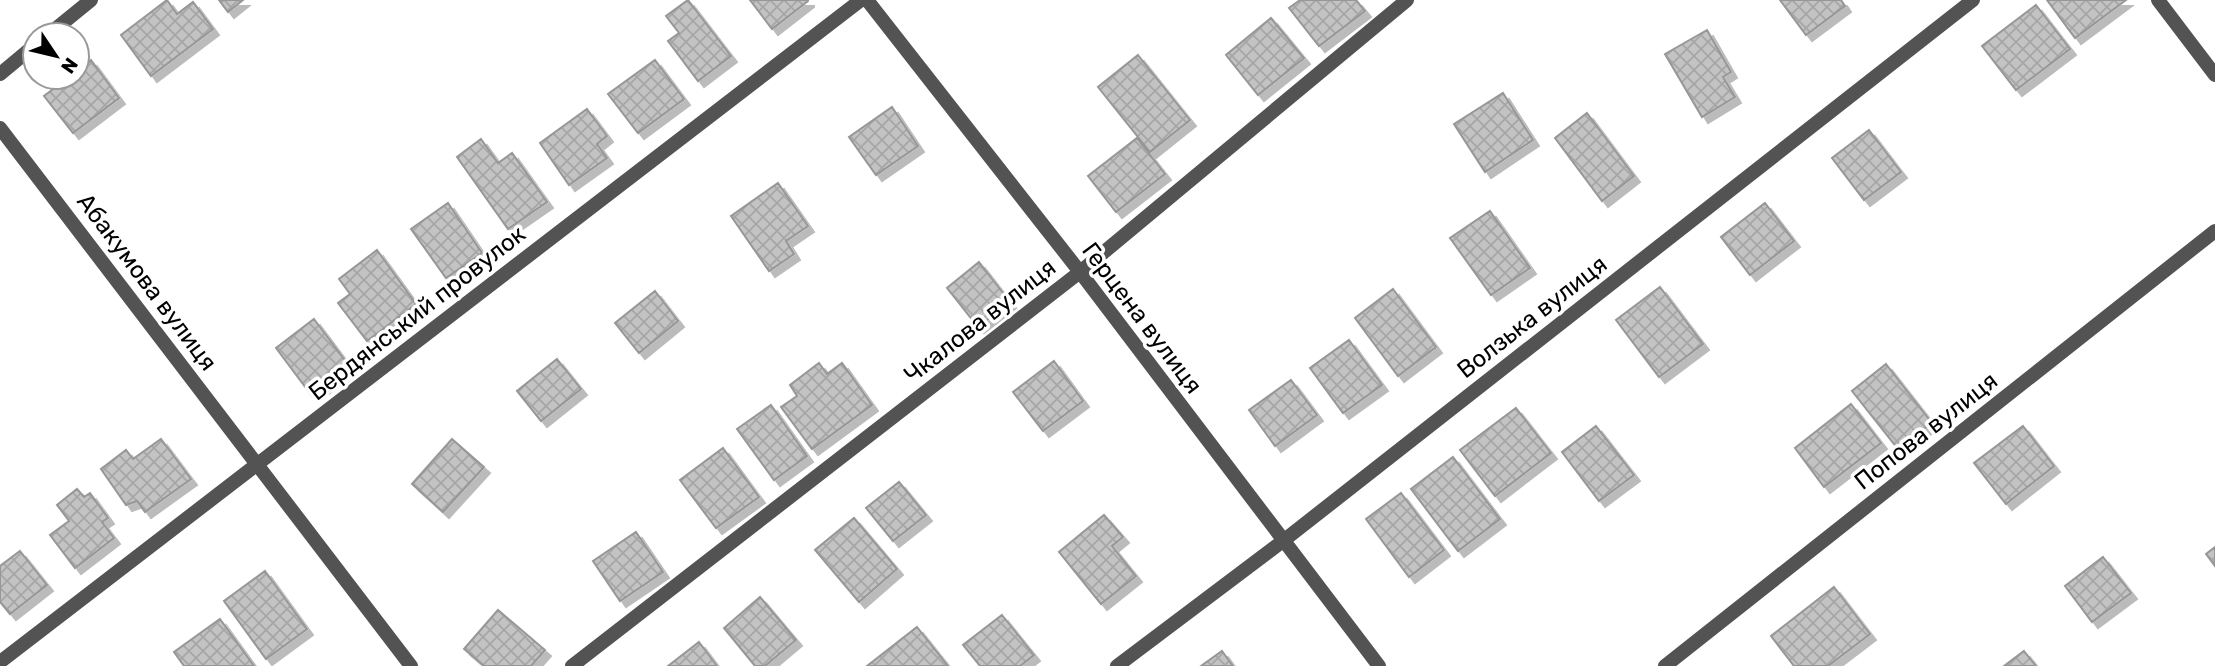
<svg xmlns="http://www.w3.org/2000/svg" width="2215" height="666" font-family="Rubik,sans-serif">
	<defs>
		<pattern id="building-cross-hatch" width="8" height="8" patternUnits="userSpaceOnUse" patternTransform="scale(1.75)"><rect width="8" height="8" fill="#c3c3c3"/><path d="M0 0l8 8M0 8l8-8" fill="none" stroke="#a6a6a6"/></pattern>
		<filter id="shadow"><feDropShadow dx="6" dy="6" stdDeviation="0" flood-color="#0004"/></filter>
	</defs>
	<rect width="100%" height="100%" fill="#fff"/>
	<path fill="url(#building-cross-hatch)" stroke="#979797" stroke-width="2" filter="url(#shadow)" d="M167 0 177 14 193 2 213 29 151 76 121 35Z
		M219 0H243L228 12Z
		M688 0 731 56 698 81 668 41 679 33 666 16Z
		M750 0H808V1L772 29Z
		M1300 0H1356L1365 11 1319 46 1289 8Z
		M1780 0H1841L1845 6 1806 35Z
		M2047 0H2126L2075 38Z
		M2036 5 2070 49 2016 90 1982 46Z
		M1271 18 1304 58 1258 95 1226 55Z
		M1707 30 1731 72 1723 77 1735 97 1702 117 1665 54Z
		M1138 55 1190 120 1150 152 1098 87Z
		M91 60 119 98 73 133 44 96 69 77H77V71Z
		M655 60 684 99 638 133 608 94Z
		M1503 93 1533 140 1485 172 1454 124Z
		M892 107 918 146 876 175 849 137Z
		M587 109 607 136 597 144 607 158 569 185 540 143Z
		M1587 113 1634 176 1602 201 1555 138Z
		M1869 130 1901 172 1864 200 1832 158Z
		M1137 138 1165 174 1116 212 1088 176Z
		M481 139 498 163 512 153 547 202 508 229 457 157Z
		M778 183 808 226 786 241 794 254 769 271 731 216Z
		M448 203 482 253 446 278 411 229Z
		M1765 203 1794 241 1750 275 1721 237Z
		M1490 211 1530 268 1491 295 1450 238Z
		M377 250 416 304 367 341 338 303 350 294 339 279Z
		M979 262 1010 302 978 327 947 288Z
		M1660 287 1703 344 1659 377 1616 320Z
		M1393 289 1436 347 1398 376 1355 318Z
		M655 291 678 321 639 353 615 323Z
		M314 319 350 367 312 396 276 348Z
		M1349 340 1382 385 1343 413 1310 368Z
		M557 359 581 389 541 421 517 391Z
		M1054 361 1083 401 1043 431 1013 392Z
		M819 363 827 374 842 363 872 405 812 449 781 407 797 396 790 385Z
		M1886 364 1932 423 1898 449 1852 391Z
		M1291 380 1317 415 1275 446 1249 410Z
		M1851 404 1881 443 1824 487 1795 448Z
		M771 405 807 456 774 480 737 429Z
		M1516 408 1551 453 1495 496 1460 450Z
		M1596 426 1634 475 1599 501 1562 452Z
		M2023 426 2054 466 2006 504 1974 463Z
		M161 439 191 479 145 512 137 501 126 505 101 469 126 450 133 459Z
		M452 439 484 467 443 512 412 484Z
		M723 448 759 497 716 528 680 480Z
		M1453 457 1500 519 1458 551 1411 489Z
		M899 482 926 515 893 541 866 508Z
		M77 489 84 497 90 493 108 518 102 522 114 538 75 568 50 535 69 521 57 505Z
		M1401 493 1444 550 1409 577 1366 519Z
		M1104 515 1123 537 1112 546 1136 576 1101 604 1059 552Z
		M854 518 897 569 859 602 815 550Z
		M636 532 663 572 620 601 593 561Z
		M2215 547V566L2206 554Z
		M20 551 47 585 10 614 0 602V566Z
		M2103 557 2131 593 2092 622 2065 586Z
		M265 571 307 629 266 659 224 601Z
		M1834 587 1870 634 1828 666H1794L1771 636Z
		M760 597 796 640 765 666H755L724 628Z
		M498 610 545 650 531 666H484L464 649Z
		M1002 615 1034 655 1020 666H980L963 645Z
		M220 619 254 666H184L174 652Z
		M917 627 948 666H867Z
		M699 642 717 666H668Z
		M1222 651 1233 666H1201Z
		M2024 651 2036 666H2004Z"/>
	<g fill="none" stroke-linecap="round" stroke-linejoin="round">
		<path stroke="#535353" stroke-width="14" d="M2158 0 2215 75"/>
		<path stroke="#535353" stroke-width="14" d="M867 0 1080 272 1379 666
			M48 35 91 0
			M0 74 35 45
			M0 128 411 666
			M0 662 861 0
			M572 666 1080 272 1407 0
			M1117 666 1283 541 1973 0
			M1665 666 2215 231"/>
	</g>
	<g text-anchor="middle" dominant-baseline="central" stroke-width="7" stroke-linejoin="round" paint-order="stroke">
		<g font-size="24" fill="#000" stroke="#fff">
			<text transform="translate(147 282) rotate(53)">Абакумова вулиця</text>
			<text transform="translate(417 313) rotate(-38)">Бердянський провулок</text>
			<text transform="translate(1532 317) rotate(-38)">Волзька вулиця</text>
			<text transform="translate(1142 318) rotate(53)">Герцена вулиця</text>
			<text transform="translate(980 321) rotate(-38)">Чкалова вулиця</text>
			<text transform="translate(1926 431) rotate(-38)">Попова вулиця</text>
		</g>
	</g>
	<g transform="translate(56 56) rotate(125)"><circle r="33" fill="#ffffff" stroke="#999999" stroke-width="2"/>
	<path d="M0-5L12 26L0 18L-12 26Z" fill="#000000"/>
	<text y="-10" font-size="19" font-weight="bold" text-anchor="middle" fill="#000000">N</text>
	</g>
</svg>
